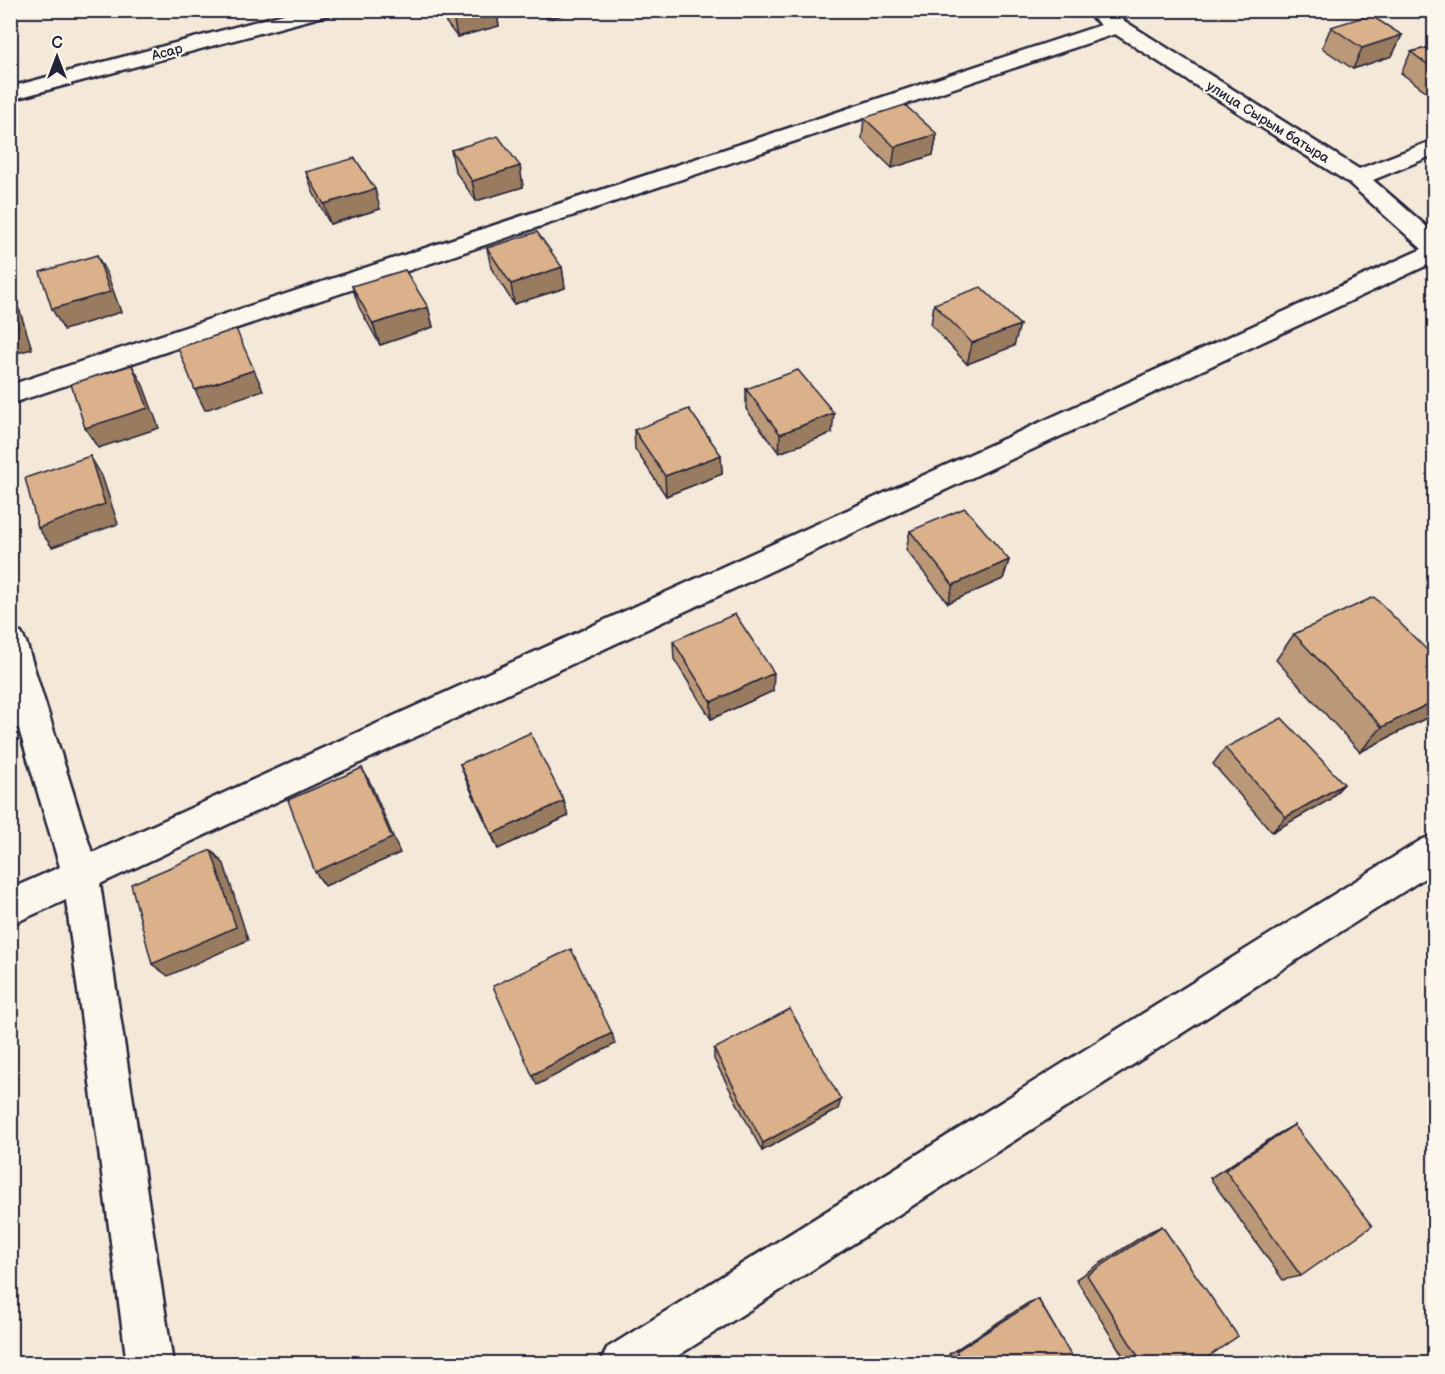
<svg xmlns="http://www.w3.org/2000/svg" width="1445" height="1374" font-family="'Balsamiq Sans',sans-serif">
	<rect width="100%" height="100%" fill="#f4e9d8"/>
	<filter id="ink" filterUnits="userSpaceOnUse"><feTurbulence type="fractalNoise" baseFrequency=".0167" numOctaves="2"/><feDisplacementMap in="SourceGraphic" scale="12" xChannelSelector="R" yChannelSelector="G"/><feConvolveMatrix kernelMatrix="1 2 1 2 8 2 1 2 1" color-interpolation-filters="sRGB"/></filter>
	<g filter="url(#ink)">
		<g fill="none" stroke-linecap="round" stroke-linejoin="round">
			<g stroke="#22223b" stroke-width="5">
				<path id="minor" d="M299 10H334L331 14 10 100V87Z
					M1090 10H1107L1359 169 1434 140V155L1373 180 1434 233V262L100 884 173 1364H127L66 900 10 925V889L60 867 10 699V629L21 633 26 642 92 853 1422 249 1349 183 1115 34 10 404V385L1101 25 1088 14Z
					M1434 835V872L665 1364H600L607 1348 1421 840Z"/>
			</g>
			<use href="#minor" fill="#fbf7ec" fill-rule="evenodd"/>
		</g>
		<path fill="#bb9877" stroke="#22223b" stroke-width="1.5" d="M439 10H496L499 26 457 37 439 13Z
			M539 10H581L547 19Z
			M1331 27 1402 35 1392 56 1353 69 1322 48Z
			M1434 46V97L1401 73 1411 52Z
			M864 118 937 134 933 155 892 168 862 139Z
			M451 150 520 166 523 187 476 201 455 171Z
			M306 172 380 209 330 224 313 192Z
			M487 248 562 267 565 288 514 304 491 268Z
			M352 286 428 307 433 327 380 345 359 307Z
			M934 304 1014 346 967 364 931 325Z
			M746 389 832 433 779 453 746 409Z
			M634 430 721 455 722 474 666 496 635 449Z
			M910 531 1009 560 1003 579 948 603 906 550Z
			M1294 634 1434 714 1360 752 1276 660Z
			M673 641 773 691 711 719 674 659Z
			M1225 748 1344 784 1329 800 1272 832 1213 764Z
			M460 764 564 801 568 816 498 849 466 780Z
			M714 1049 838 1109 762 1151 714 1059Z
			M1294 1125 1301 1276 1283 1280 1210 1178 1278 1134Z
			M1162 1226 1198 1364H1128L1076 1279 1149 1232Z
			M1038 1299 1076 1364H954L949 1354 1028 1303Z"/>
		<path fill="#997c61" stroke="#22223b" stroke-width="1.5" d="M475 10H496L499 26 457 37 453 16Z
			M546 10H581L547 19Z
			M1402 35 1392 56 1353 69 1362 48Z
			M937 134 933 155 892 168 895 147Z
			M520 166 523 187 476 201 472 181Z
			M375 189 380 209 330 224 324 204Z
			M97 255 108 276 121 312 64 330 52 309Z
			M562 267 565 288 514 304 511 284Z
			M10 295 20 311 32 349 10 355Z
			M428 307 433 327 380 345 373 324Z
			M1020 325 1014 346 967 364 972 343Z
			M132 365 143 385 159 428 98 448 85 428Z
			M254 370 263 390 205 410 195 390Z
			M834 413 832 433 779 453 780 434Z
			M721 455 722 474 666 496 665 476Z
			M90 456 102 476 118 524 52 547 38 528Z
			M1009 560 1003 579 948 603 953 585Z
			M774 673 773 691 711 719V702Z
			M1434 701V714L1360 752 1382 727Z
			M362 768 371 784 400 853 325 886 315 872Z
			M1344 784 1329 800 1272 832 1286 817Z
			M564 801 568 816 498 849 492 834Z
			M211 850 224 864 248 940 168 976 152 964Z
			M612 1033 615 1044 537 1085 532 1075Z
			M841 1100 838 1109 762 1151 763 1143Z"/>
		<path fill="#dab18a" stroke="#22223b" stroke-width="1.5" d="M449 10H475L453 16Z
			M1370 15 1402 35 1362 48 1331 27Z
			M1434 46V69L1411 52Z
			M905 105 937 134 895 147 864 118Z
			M498 136 520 166 472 181 451 150Z
			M355 158 375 189 324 204 306 172Z
			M537 232 562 267 511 284 487 248Z
			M97 255 110 292 52 309 40 272Z
			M405 270 428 307 373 324 352 286Z
			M981 287 1020 325 972 343 934 304Z
			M10 301 18 328 10 331Z
			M236 329 254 370 195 390 178 348Z
			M132 365 148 408 85 428 71 384Z
			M798 370 834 413 780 434 746 389Z
			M689 409 721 455 665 476 634 430Z
			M90 456 105 504 38 528 25 478Z
			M965 508 1009 560 953 585 910 531Z
			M1374 597 1434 657V701L1382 727 1294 634Z
			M735 614 774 673 711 702 673 641Z
			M1282 718 1344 784 1286 817 1225 748Z
			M530 733 564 801 492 834 460 764Z
			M362 768 392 838 315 872 288 800Z
			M211 850 236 927 152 964 131 884Z
			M571 949 612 1033 532 1075 493 986Z
			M790 1009 841 1100 763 1143 714 1049Z
			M1294 1125 1372 1226 1301 1276 1225 1170Z
			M1162 1226 1238 1336 1198 1364H1143L1087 1275Z
			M1038 1299 1076 1364H963L956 1351Z"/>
	</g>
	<g text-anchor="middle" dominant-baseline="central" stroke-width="4.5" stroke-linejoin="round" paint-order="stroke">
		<g font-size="14" fill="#22223b" stroke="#fbf7ec">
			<text transform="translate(167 52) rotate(-15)">Асар</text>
			<text transform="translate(1268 122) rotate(32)">улица Сырым батыра</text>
		</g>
	</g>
	<rect width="1445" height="1374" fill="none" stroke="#fbf7ec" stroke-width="36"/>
	<rect x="18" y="18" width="1409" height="1338" fill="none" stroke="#22223b" stroke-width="2" filter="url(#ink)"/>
	<g transform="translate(57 57)" stroke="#fbf7ec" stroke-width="4.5" paint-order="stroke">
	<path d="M0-4.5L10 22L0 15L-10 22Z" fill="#22223b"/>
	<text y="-9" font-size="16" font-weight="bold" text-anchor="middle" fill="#22223b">С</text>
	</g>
</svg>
